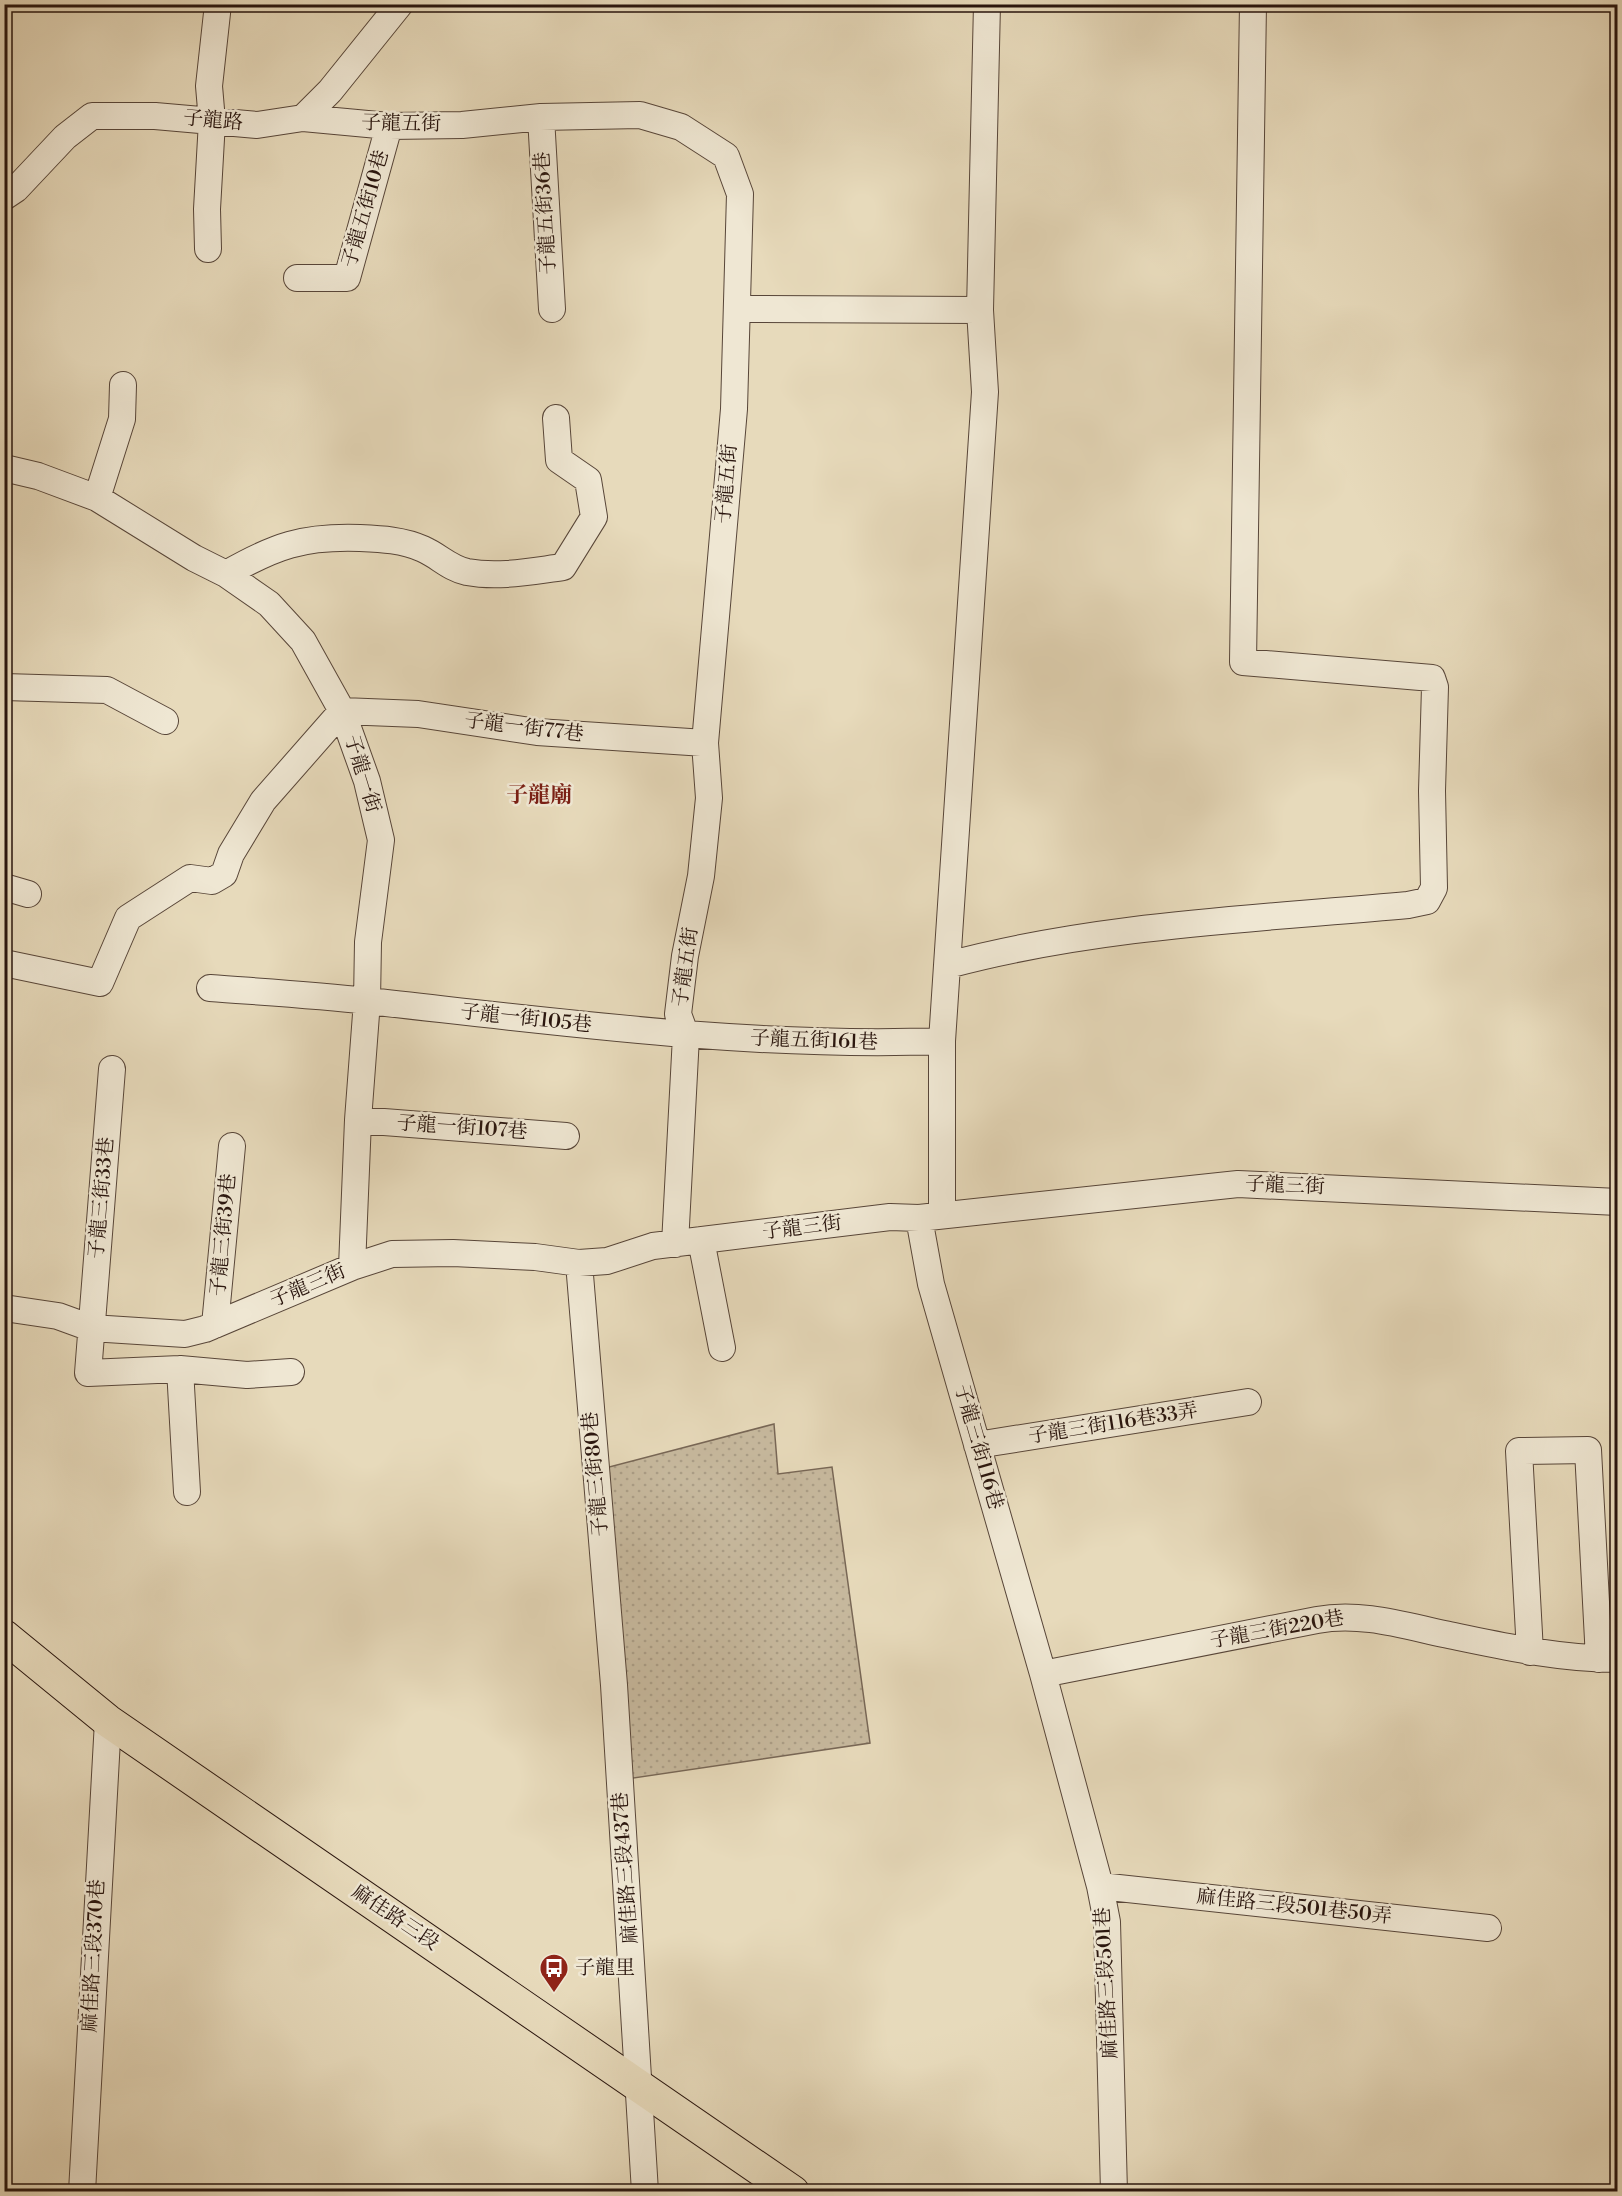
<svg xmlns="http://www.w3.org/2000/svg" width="1622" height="2196" font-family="'Libre Bodoni','Noto Serif TC',serif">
	<defs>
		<pattern id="grass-dots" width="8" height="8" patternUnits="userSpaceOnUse" patternTransform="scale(1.5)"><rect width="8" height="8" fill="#c7b99e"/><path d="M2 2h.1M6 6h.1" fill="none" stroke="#ab9e87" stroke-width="1.8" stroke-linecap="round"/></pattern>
	</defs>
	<rect width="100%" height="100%" fill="#e7dabb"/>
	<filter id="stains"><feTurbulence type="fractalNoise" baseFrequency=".00333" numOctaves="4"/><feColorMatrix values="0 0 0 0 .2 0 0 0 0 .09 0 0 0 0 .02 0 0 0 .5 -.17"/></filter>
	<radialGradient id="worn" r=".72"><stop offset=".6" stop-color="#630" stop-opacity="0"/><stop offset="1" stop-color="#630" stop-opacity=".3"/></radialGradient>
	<path fill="url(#grass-dots)" stroke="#786756" stroke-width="1.5" d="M774 1424 778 1474 832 1467 870 1743 627 1779 609 1467Z"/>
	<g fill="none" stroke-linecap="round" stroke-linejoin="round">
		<g stroke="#584639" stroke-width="28">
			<path id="minor" d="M541 117 552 309
				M303 118 389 126 462 125 541 117 640 115 681 127 726 156 740 194 734 409 705 743 709 798 701 876 685 956 678 1014 686 1036 675 1244
				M4 197 16 189 65 137 92 116H155L257 125 303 118 330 91 400 4
				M208 249 207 209 212 121 209 86 218 4
				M297 278H347L389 126
				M737 309 980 310
				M4 468 38 476 97 498 194 558 226 574 269 604 303 641 342 711 367 781 381 840 368 942 367 1001 358 1120 352 1267
				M97 498 122 419 123 385
				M226 574C275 546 303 536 360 538 382 539 403 540 423 549 439 556 449 568 467 572 499 578 532 571 563 567L594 517 588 480 559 460 556 418
				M4 687 107 690 165 721
				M4 887 28 894
				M4 963 100 983 128 918 190 878 212 881 224 874 231 854 263 801 342 711 418 714 537 732 705 743
				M948 965C1097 925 1254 919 1408 905L1427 901 1434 888 1432 791 1435 687 1432 678 1243 662 1253 4
				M210 988C263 992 316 995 368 1001 559 1022 750 1048 942 1041
				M112 1069 88 1373 180 1369 247 1375 291 1372
				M358 1120 566 1136
				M942 1214V1041L985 392 980 310 987 4
				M919 1218 931 1284 1043 1674 1100 1886 1107 1922 1114 2192
				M701 1240 722 1348
				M579 1263 614 1685 645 2192
				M4 1308 58 1316 91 1328 185 1334 205 1329 352 1267 392 1254 453 1253 535 1257 579 1263 607 1261 653 1246 890 1217 919 1218 1238 1184 1618 1202
				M215 1325 232 1146
				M180 1369 187 1492
				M977 1445 1248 1402
				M1530 1652 1519 1451 1588 1450 1599 1659
				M1043 1674 1317 1620C1360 1612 1402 1625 1444 1634 1502 1646 1559 1659 1618 1659
				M1100 1886 1488 1928
				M82 2192 108 1721"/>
		</g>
		<g stroke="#29150e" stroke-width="34">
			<path id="major" d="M4 1636 108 1721 793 2192"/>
		</g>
		<use href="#minor" stroke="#efe7d3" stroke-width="26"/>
		<use href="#major" stroke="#e7dabb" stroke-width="32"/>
	</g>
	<defs>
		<g id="bus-pin" transform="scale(1.5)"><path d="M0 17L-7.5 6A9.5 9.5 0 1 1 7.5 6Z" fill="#8f2418" stroke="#efe7d3"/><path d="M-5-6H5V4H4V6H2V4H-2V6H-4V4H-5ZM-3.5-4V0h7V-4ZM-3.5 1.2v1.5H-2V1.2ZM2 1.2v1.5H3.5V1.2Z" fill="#fff"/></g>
	</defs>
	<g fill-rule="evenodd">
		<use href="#bus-pin" x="554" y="1968"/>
	</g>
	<g text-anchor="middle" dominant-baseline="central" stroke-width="5" stroke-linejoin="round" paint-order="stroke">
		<g font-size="20" fill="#29150e" stroke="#efe7d3">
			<text transform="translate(213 121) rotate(5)">子龍路</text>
			<text transform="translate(401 124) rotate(1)">子龍五街</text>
			<text transform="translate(366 209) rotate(-74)">子龍五街10巷</text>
			<text transform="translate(546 213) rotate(-93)">子龍五街36巷</text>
			<text transform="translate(727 484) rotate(-85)">子龍五街</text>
			<text transform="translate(524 728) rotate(7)">子龍一街77巷</text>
			<text transform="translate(362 774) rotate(73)">子龍一街</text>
			<text transform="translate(686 967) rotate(-82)">子龍五街</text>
			<text transform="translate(526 1019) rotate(6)">子龍一街105巷</text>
			<text transform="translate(814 1041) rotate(2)">子龍五街161巷</text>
			<text transform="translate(462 1128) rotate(4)">子龍一街107巷</text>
			<text transform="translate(1285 1186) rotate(2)">子龍三街</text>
			<text transform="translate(102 1198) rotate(-85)">子龍三街33巷</text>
			<text transform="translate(802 1228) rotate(-7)">子龍三街</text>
			<text transform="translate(224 1235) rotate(-85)">子龍三街39巷</text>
			<text transform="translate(308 1286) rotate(-23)">子龍三街</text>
			<text transform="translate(1113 1424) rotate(-9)">子龍三街116巷33弄</text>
			<text transform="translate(978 1447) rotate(74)">子龍三街116巷</text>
			<text transform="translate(596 1474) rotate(-95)">子龍三街80巷</text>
			<text transform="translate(1277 1630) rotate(-10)">子龍三街220巷</text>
			<text transform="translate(626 1868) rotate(-94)">麻佳路三段437巷</text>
			<text transform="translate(1294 1907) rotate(6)">麻佳路三段501巷50弄</text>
			<text transform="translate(395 1918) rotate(34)">麻佳路三段</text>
			<text transform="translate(94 1956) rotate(-87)">麻佳路三段370巷</text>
			<text transform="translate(1107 1983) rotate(-93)">麻佳路三段501巷</text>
		</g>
		<g font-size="20" fill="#29150e" stroke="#efe7d3" text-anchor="start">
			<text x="575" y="1968">子龍里</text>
		</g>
		<g font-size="22" font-weight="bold" fill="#7a1f14" stroke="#efe7d3">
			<text x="539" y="795">子龍廟</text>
		</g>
	</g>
	<rect width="1622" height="2196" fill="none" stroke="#e7dabb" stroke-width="24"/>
	<rect x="6" y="6" width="1610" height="2184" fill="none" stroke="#29150e" stroke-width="3"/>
	<rect x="12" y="12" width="1598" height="2172" fill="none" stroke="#29150e" stroke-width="1.5"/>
	<rect width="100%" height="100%" filter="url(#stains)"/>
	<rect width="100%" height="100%" fill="url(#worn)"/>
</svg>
